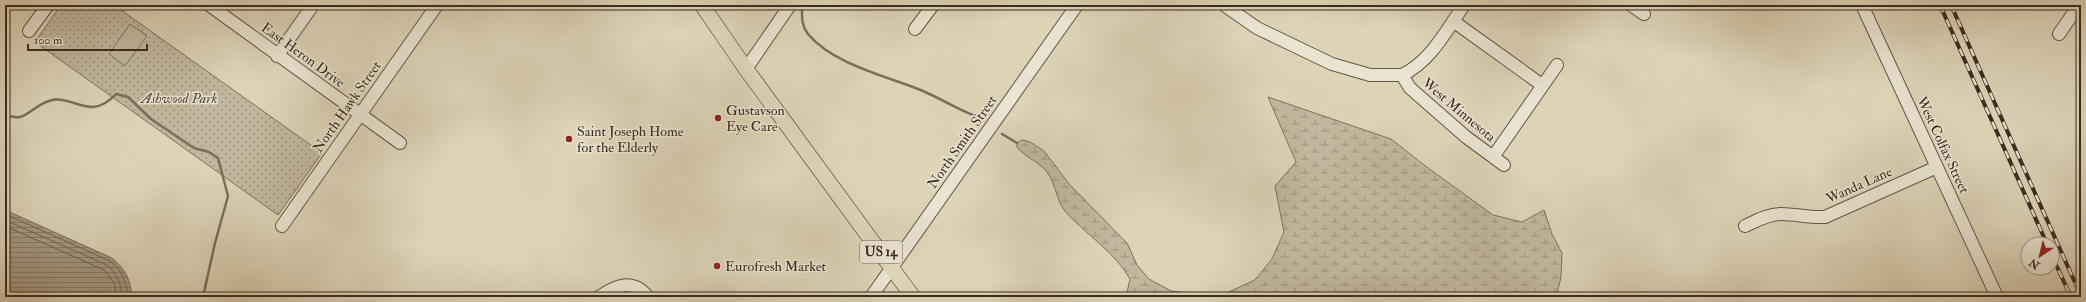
<svg xmlns="http://www.w3.org/2000/svg" width="2086" height="302" font-family="'IM FELL Double Pica',serif">
	<defs>
		<pattern id="grass-dots" width="8" height="8" patternUnits="userSpaceOnUse"><rect width="8" height="8" fill="#c1b79e"/><path d="M2 2h.1M6 6h.1" fill="none" stroke="#9e9580" stroke-width="1.8" stroke-linecap="round"/></pattern>
		<pattern id="wetland-marsh" width="20" height="14" patternUnits="userSpaceOnUse"><rect width="20" height="14" fill="#c1b79e"/><path d="M1 5h8M5 5V1M11 12h8M15 12V8" fill="none" stroke="#9e9580"/></pattern>
		<pattern id="water-rules" width="6" height="5" patternUnits="userSpaceOnUse"><rect width="6" height="5" fill="#a69b85"/><path d="M0 2.5h6" fill="none" stroke="#887f6c"/></pattern>
	</defs>
	<rect width="100%" height="100%" fill="#ddd4b8"/>
	<filter id="stains"><feTurbulence type="fractalNoise" baseFrequency=".005" numOctaves="4"/><feColorMatrix values="0 0 0 0 .2 0 0 0 0 .09 0 0 0 0 .02 0 0 0 .5 -.17"/></filter>
	<radialGradient id="worn" r=".72"><stop offset=".6" stop-color="#630" stop-opacity="0"/><stop offset="1" stop-color="#630" stop-opacity=".3"/></radialGradient>
	<path fill="url(#grass-dots)" stroke="#7e7160" d="M61 5H114L322 153 278 215 35 42Z"/>
	<path fill="url(#wetland-marsh)" stroke="#7e7160" d="M1268 97 1391 139 1424 165 1493 215 1522 222 1544 210 1552 234 1562 253 1561 277 1557 294 1561 297H1123L1127 292 1130 279C1115 252 1085 234 1065 211 1056 200 1056 184 1047 172 1039 162 1025 157 1017 147V143L1022 140 1030 142 1044 151 1070 185 1127 243 1137 265 1149 279 1171 291 1220 296 1255 280 1272 259 1284 232 1275 186 1296 162Z"/>
	<path fill="#c1b79e" stroke="#7e7160" d="M130 24 147 36 125 66 109 54Z"/>
	<path fill="url(#water-rules)" stroke="#7b6e5d" d="M5 210 112 258C126 270 130 279 132 297H5Z"/>
	<g fill="none" stroke-linecap="round" stroke-linejoin="round">
		<path stroke="#706353" stroke-width="1" d="M5 214 110 261C123 272 126 281 128 297
			M5 220 107 265C118 275 121 283 122 297
			M5 226 104 270 115 284 116 297"/>
		<path stroke="#7b6e5d" stroke-width="2.5" d="M802 5C802 16 801 25 808 34 834 65 887 76 923 91 942 99 961 112 981 118
			M5 114C25 125 31 106 49 101 73 93 89 123 116 94L128 97 151 119 194 148 209 152 218 158 228 196 215 243 203 297
			M1002 134 1017 143"/>
		<g stroke="#645547" stroke-width="14">
			<path id="minor" d="M209 5 400 143
				M1224 5 1257 28 1332 64 1370 75H1402L1410 88 1466 137 1504 165
				M1631 5 1644 14
				M1862 5 1997 297
				M1453 21 1542 85
				M915 29 933 5
				M29 31 48 5
				M2059 34 2079 5
				M277 56 313 5
				M746 69 790 5
				M1402 75C1431 61 1446 31 1464 5
				M1493 157 1557 65
				M282 226 437 5
				M1745 226C1756 221 1768 214 1781 214 1796 214 1809 218 1825 217L1937 167
				M599 297C616 285 633 278 648 297
				M871 297 1077 5"/>
		</g>
		<g stroke="#3b2b21" stroke-width="16">
			<path id="major" d="M702 5 746 69 913 297"/>
		</g>
		<use href="#minor" stroke="#e9e3d1" stroke-width="12"/>
		<use href="#major" stroke="#ddd4b8" stroke-width="15"/>
		<g stroke="#3b2b21" stroke-width="4">
			<path id="rail" d="M1940 5 2047 244
				M1951 5 2081 296
				M2052 256 2071 297"/>
		</g>
		<use href="#rail" stroke="#e9e3d1" stroke-width="2.5" stroke-dasharray="8" stroke-linecap="butt"/>
	</g>
	<g fill="#8f2418" stroke="#e9e3d1" stroke-width="1.5">
		<circle cx="718" cy="118" r="4"/>
		<circle cx="569" cy="139" r="4"/>
		<circle cx="717" cy="266" r="4"/>
	</g>
	<g text-anchor="middle" dominant-baseline="central" stroke-width="3" stroke-linejoin="round" paint-order="stroke">
		<rect fill="#e9e3d1" stroke="#6f6256" stroke-width="1" x="860" y="241" width="42" height="22" rx="3"/>
		<g font-size="13" font-weight="bold" fill="#3b2b21">
			<text x="881" y="252">US 14</text>
		</g>
		<g font-size="14" fill="#3b2b21" stroke="#e9e3d1">
			<text transform="translate(303 55) rotate(36)">East Heron Drive</text>
			<text transform="translate(347 107) rotate(-55)">North Hawk Street</text>
			<text transform="translate(1459 110) rotate(40)">West Minnesota</text>
			<text transform="translate(962 142) rotate(-55)">North Smith Street</text>
			<text transform="translate(1943 145) rotate(65)">West Colfax Street</text>
			<text transform="translate(1859 185) rotate(-24)">Wanda Lane</text>
		</g>
		<g font-size="14" font-style="italic" fill="#56473a" stroke="#e9e3d1">
			<text x="179" y="98">Ashwood Park</text>
		</g>
		<g font-size="14" fill="#3b2b21" stroke="#e9e3d1" text-anchor="start">
			<text x="726" y="110">Gustavson<tspan x="726" dy="16">Eye Care</tspan></text>
			<text x="577" y="131">Saint Joseph Home<tspan x="577" dy="16">for the Elderly</tspan></text>
			<text x="725" y="266">Eurofresh Market</text>
		</g>
	</g>
	<rect width="2086" height="302" fill="none" stroke="#ddd4b8" stroke-width="20"/>
	<rect x="6" y="6" width="2074" height="290" fill="none" stroke="#3b2b21" stroke-width="2"/>
	<rect x="10" y="10" width="2066" height="282" fill="none" stroke="#3b2b21"/>
	<g transform="translate(2040 256) rotate(215)"><circle r="19" fill="#e9e3d1" stroke="#a3998b"/>
	<path d="M0-3L7 15L0 10L-7 15Z" fill="#8f2418"/>
	<text y="-6" font-size="11" font-weight="bold" text-anchor="middle" fill="#3b2b21">N</text>
	</g>
	<path d="M28 44v6h119v-6" fill="none" stroke="#3b2b21" stroke-width="2"/>
	<text x="34" y="44" font-size="12" fill="#3b2b21" stroke="#e9e3d1" stroke-width="3" paint-order="stroke">100 m</text>
	<rect width="100%" height="100%" filter="url(#stains)"/>
	<rect width="100%" height="100%" fill="url(#worn)"/>
</svg>
